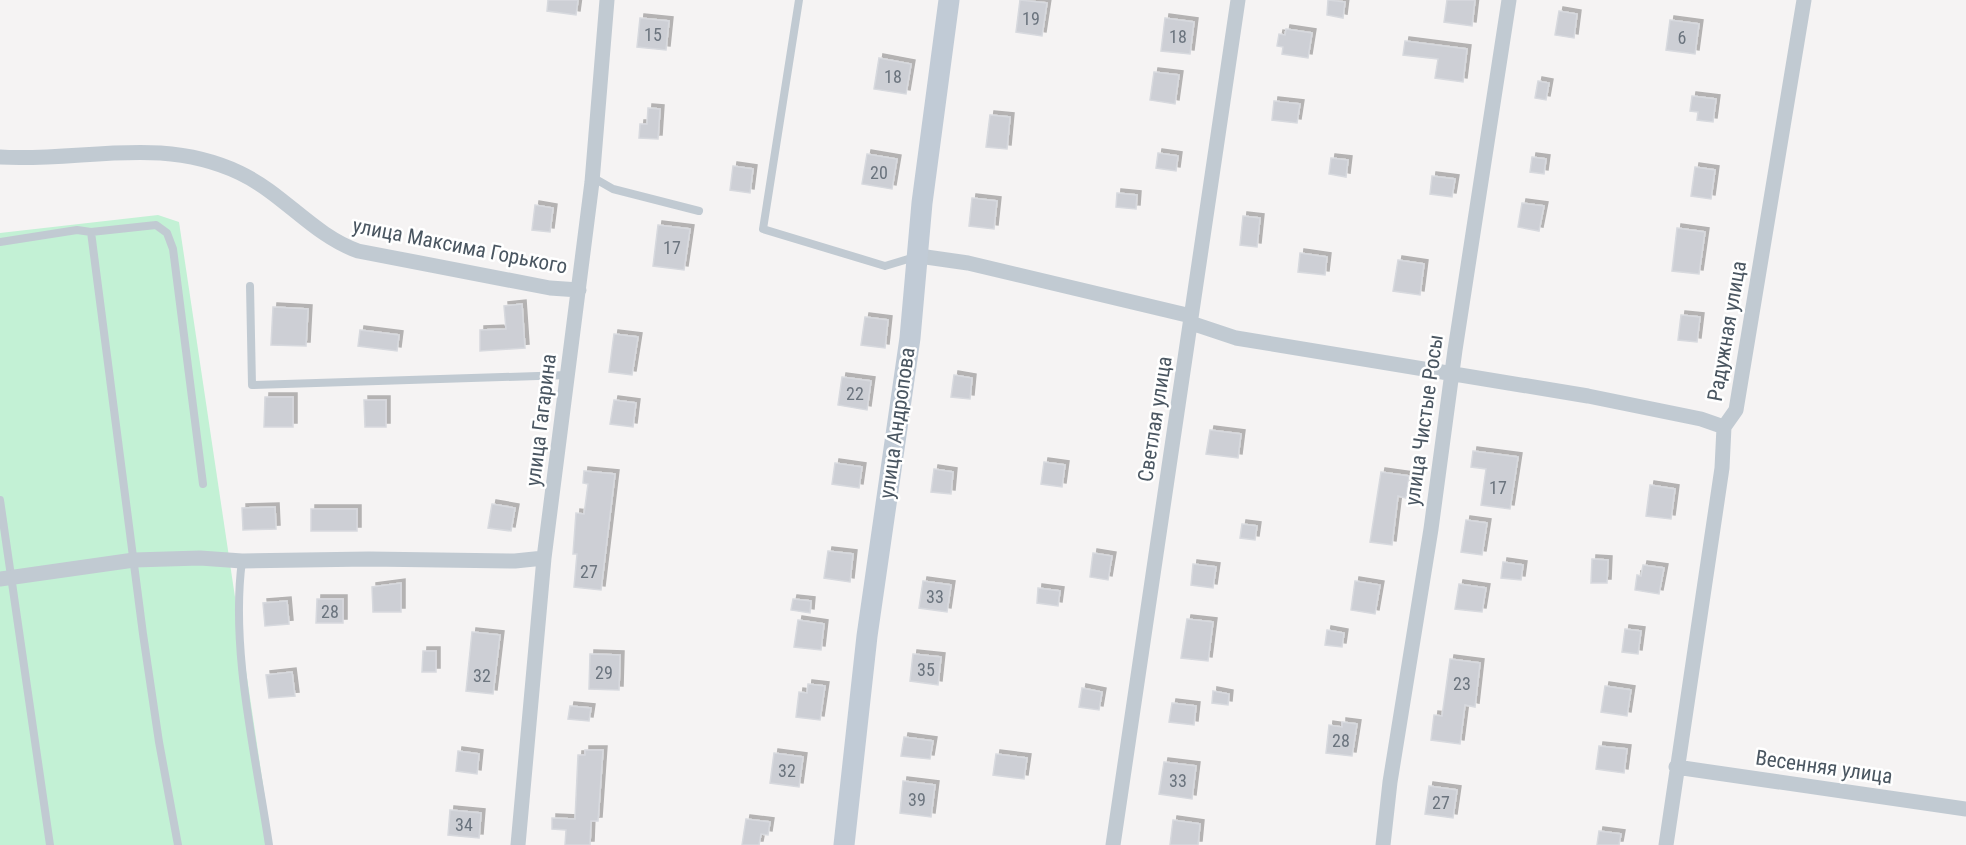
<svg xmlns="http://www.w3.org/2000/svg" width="1966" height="845" font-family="'Roboto Condensed',sans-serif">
	<defs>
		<filter id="shadow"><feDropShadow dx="4" dy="-4" stdDeviation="0" flood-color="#0004"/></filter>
	</defs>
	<rect width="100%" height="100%" fill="#f5f3f3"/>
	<path fill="#c3f1d5" d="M158 215 179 222 272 845H0V233Z"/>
	<path fill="#cdcfd5" stroke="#d7d9de" stroke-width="1.5" filter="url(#shadow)" d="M548 0H578L576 15 547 11Z
		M1020 0 1047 3 1042 36 1016 32Z
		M1328 0 1345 2 1343 18 1327 15Z
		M1447 0H1475L1472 26 1444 22Z
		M1559 11 1577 14 1574 38 1555 35Z
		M640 18 669 21 666 50 637 47Z
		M1165 18 1194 22 1190 54 1161 51Z
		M1670 20 1699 24 1695 54 1666 50Z
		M1286 29 1312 33 1308 58 1282 54 1283 47 1277 46 1279 34 1285 35Z
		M1405 41 1467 49 1463 82 1435 78 1438 59 1403 55Z
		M879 58 911 64 906 94 874 89Z
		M1154 72 1179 75 1175 104 1150 100Z
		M1538 81 1549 83 1546 100 1535 98Z
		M1692 96 1716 99 1713 122 1697 120 1698 112 1690 111Z
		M1274 101 1300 104 1297 123 1272 120Z
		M648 108 660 109 658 139 639 138 640 124H647Z
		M990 115 1010 117 1007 149 986 147Z
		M1158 153 1178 156 1176 171 1156 168Z
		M867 154 897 159 892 189 862 184Z
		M1532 157 1546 159 1544 174 1530 172Z
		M1331 158 1348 160 1346 177 1329 174Z
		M733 166 753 169 750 193 730 190Z
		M1695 167 1715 170 1711 199 1691 196Z
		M1432 176 1455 179 1452 197 1430 194Z
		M1117 193 1137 195 1136 209 1116 207Z
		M972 198 997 201 994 229 969 226Z
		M1522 203 1544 206 1539 231 1518 227Z
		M535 205 553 208 550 232 532 230Z
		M1243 216 1260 218 1257 247 1240 245Z
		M658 225 690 229 684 270 653 266Z
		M1677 228 1705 232 1699 274 1672 271Z
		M1300 253 1327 257 1325 275 1298 272Z
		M1398 260 1424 264 1420 295 1393 291Z
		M522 304 525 348 480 351V330L506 329 504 306Z
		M273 307 308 309 306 346 271 345Z
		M1681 315 1700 317 1697 342 1678 340Z
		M865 317 888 320 885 348 861 345Z
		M360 330 399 335 397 351 358 346Z
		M614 334 638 337 632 375 609 372Z
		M954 375 972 378 970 399 951 397Z
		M842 377 871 381 867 410 838 405Z
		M265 397H293V427H264Z
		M364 400H386V427H365Z
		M614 400 636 403 633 427 610 424Z
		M1210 430 1241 434 1238 458 1206 454Z
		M1473 451 1518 457 1510 509 1481 505 1486 469 1471 467Z
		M1044 462 1065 465 1062 487 1041 484Z
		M835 463 862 467 859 488 832 484Z
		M934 469 953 472 951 494 931 492Z
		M584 471 615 474 601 590 574 587 577 554H573L576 513 584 514 588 484 583 483Z
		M1381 472 1409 476 1406 498 1398 496 1392 545 1370 542Z
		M1650 485 1675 489 1671 519 1646 516Z
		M492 504 515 508 511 531 488 528Z
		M275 507 276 529 243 530 242 508Z
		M311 509H357V531H311Z
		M1466 520 1487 523 1482 555 1461 552Z
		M1242 524 1257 526 1255 540 1240 538Z
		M828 551 853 554 850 582 824 578Z
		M1093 553 1112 556 1108 580 1090 577Z
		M1592 559 1608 560 1607 583H1591Z
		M1503 562 1523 565 1521 580 1501 578Z
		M1193 564 1216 567 1213 588 1191 585Z
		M1643 565 1664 568 1659 594 1635 590 1637 575 1641 576Z
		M923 581 951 585 947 612 919 608Z
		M1355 581 1380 585 1375 614 1351 610Z
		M401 583V612H373L372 587Z
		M1459 584 1486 588 1482 612 1455 609Z
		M1038 588 1060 591 1058 606 1037 603Z
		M317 599H343V623H316Z
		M793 599 811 601 810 613 791 610Z
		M287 601 289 624 265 626 263 603Z
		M1187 619 1213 622 1208 661 1181 658Z
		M798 620 824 624 821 650 794 647Z
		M1625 629 1641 631 1638 654 1622 652Z
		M1327 630 1344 633 1342 647 1325 645Z
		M472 632 500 635 493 694 466 691Z
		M423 651H436V672H422Z
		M590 654 620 655 619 690 589 689Z
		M913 654 941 657 938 685 910 681Z
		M1450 659 1480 663 1475 707 1465 705 1460 744 1431 740 1434 715 1442 716Z
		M292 672 295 696 269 698 266 675Z
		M808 684 825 686 820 720 796 717 799 692 807 693Z
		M1605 686 1631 690 1627 716 1601 712Z
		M1082 688 1102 692 1099 710 1079 707Z
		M1213 691 1229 694 1228 705 1212 703Z
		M1172 703 1196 706 1194 725 1169 722Z
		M570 706 591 708 589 721 568 719Z
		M1342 722 1357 724 1352 756 1326 753 1329 725 1342 727Z
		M904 737 933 741 930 759 901 756Z
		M1599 746 1627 749 1624 773 1596 769Z
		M585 750H603L598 821H591L590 845H565L566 830 552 829V818L575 819 578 755H585Z
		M458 751 479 754 477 774 456 771Z
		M774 753 803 757 799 787 770 783Z
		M996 754 1027 758 1024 779 993 775Z
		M1164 762 1196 766 1192 799 1159 794Z
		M903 781 935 785 931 817 900 813Z
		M1429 786 1457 790 1453 818 1425 814Z
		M450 810 481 813 479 838 448 835Z
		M746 819 770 822 768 835 761 834 759 845H742Z
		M1173 820 1200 824 1198 845H1170Z
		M1599 831 1621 834 1619 845H1597Z"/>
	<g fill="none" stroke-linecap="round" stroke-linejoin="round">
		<path stroke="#c1cad2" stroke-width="8" d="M799 0 763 229 885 266 915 257
			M592 177 613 189 699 211
			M91 232 156 225 167 233 173 249 203 484
			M0 242 77 230 91 232 143 634 159 742 178 845
			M250 286 252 385 568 375
			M0 500 50 845
			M242 561C230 650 256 756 269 845"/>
		<path stroke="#c1cad2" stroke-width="15" d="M0 157C83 162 160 135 240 173 284 194 313 235 358 251L550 288 579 290
			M919 256 968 263 1191 316
			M1191 323 1236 338 1588 396 1701 419 1724 427
			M0 579 134 560 200 558 242 561 369 559 515 561 544 558
			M1676 767 1966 809
			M518 845 544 558 592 182 607 0
			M1113 845 1238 0
			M1383 845 1390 782 1431 529 1455 350 1509 0
			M1666 845 1722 468 1724 427 1736 410 1804 0"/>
		<path stroke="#c1cbd6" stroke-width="21" d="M844 845 867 636 910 338 922 203 949 0"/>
	</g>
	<g text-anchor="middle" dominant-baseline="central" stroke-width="5" stroke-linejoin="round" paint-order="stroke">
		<g font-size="18" fill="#6b747e">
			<text x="1031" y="18">19</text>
			<text x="653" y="34">15</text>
			<text x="1178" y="36">18</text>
			<text x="1682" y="37">6</text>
			<text x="893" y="76">18</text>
			<text x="879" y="172">20</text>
			<text x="672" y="247">17</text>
			<text x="855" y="393">22</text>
			<text x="1498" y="487">17</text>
			<text x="589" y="571">27</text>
			<text x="935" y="596">33</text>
			<text x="330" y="611">28</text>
			<text x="926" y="669">35</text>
			<text x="604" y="672">29</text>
			<text x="482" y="675">32</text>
			<text x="1462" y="683">23</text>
			<text x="1341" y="740">28</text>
			<text x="787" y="770">32</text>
			<text x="1178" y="780">33</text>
			<text x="917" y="799">39</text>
			<text x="1441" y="802">27</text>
			<text x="464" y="824">34</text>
		</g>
		<g font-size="21" fill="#4a5661" stroke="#fff">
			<text transform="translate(460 246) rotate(11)">улица Максима Горького</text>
			<text transform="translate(1727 331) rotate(-80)">Радужная улица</text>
			<text transform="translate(1155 419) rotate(-81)">Светлая улица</text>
			<text transform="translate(541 420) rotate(-83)">улица Гагарина</text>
			<text transform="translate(1424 420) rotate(-82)">улица Чистые Росы</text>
			<text transform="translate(897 423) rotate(-82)">улица Андропова</text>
			<text transform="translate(1824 767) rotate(8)">Весенняя улица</text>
		</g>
	</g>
</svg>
